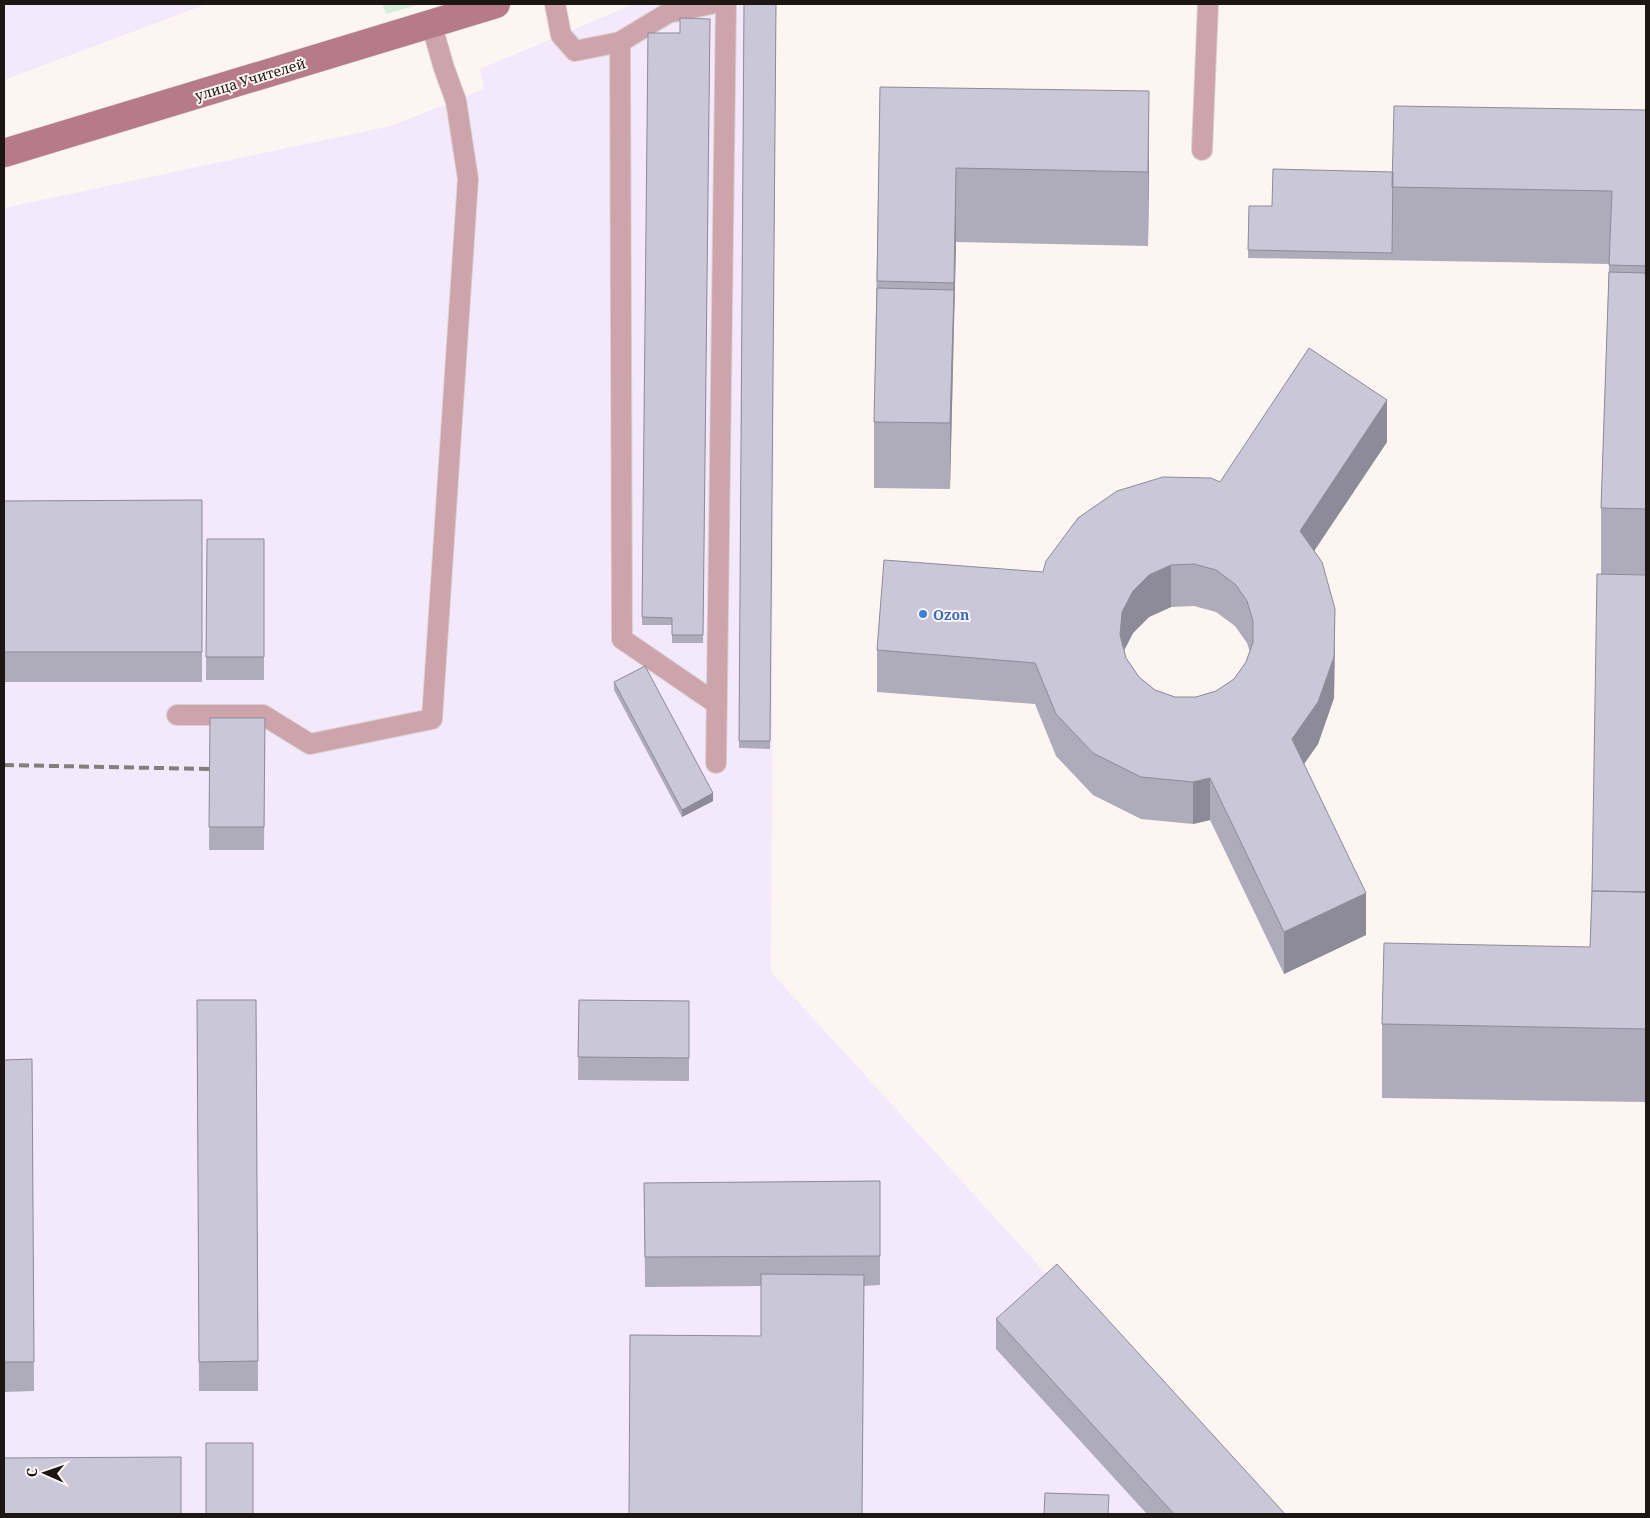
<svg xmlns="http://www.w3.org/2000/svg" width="1650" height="1518" font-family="'Noto Serif',serif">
	<rect width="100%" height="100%" fill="#fdf5f2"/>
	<path fill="#f4e8fc" d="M4 4H207L4 80Z
		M634 4H776L771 972 1265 1514H4V208L391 126 484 89 480 69Z"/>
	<path fill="#d3f1d9" d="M382 4H421L386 14Z"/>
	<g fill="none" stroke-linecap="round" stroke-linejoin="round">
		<g stroke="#d9d1ce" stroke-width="22">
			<path id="lane" d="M555 4 561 35 575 51 620 42 668 13 711 4
				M620 42 622 639 717 704
				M1202 150 1208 4
				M177 715H263L310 744 432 719 468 179 456 101 444 68 431 23
				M716 763 726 4"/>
		</g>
		<g stroke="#d9d1ce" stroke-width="29">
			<path id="secondary" d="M4 153 496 4"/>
		</g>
		<use href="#lane" stroke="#cda4ab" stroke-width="20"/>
		<use href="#secondary" stroke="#b67b86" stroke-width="28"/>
		<path stroke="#857e7b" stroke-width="4" stroke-dasharray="10 5" stroke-linecap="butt" d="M4 765 209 769"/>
	</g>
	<path fill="#aeabba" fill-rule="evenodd" d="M744 4H776L770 749 739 748Z
		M710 19 703 643H672V625H642L648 33H680Z
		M880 87 1149 165 1148 246 956 242 950 489 874 488V422Z
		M1646 110V1102L1382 1098V1024L1590 947 1601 574V508L1609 264 1248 258 1249 206H1272L1393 172Z
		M1387 442 1314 551 1335 650 1334 698 1318 744 1304 764 1366 935 1284 974 1210 820 1193 824 1141 819 1093 795 1056 756 1035 704 877 692V650L1043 572 1220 482ZM1194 606 1216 612 1235 626 1247 643 1250 652 1246 662 1234 679 1216 691 1196 697H1175L1155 690 1139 677 1126 658 1124 651 1133 633 1149 617 1171 607Z
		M202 500V682H4V501Z
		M207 539H264V680H206Z
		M614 682 713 801 682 817 614 690Z
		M210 718H265L264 850H209Z
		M197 1000H256L258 1391H199Z
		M579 1000 689 1001V1081L578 1080Z
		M32 1059 34 1391 4 1392V1060Z
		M880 1181V1285L864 1286 761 1336V1286L645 1287 644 1183Z
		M996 1319 1285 1514H1147L996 1349Z"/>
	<path fill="#8d8b97" d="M1149 91V165L1148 246V172Z
		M956 168V242L950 489V423Z
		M1387 400V442L1300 572V531Z
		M1171 565V607L1149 617 1133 633 1122 654 1120 635 1122 612 1133 591 1149 575Z
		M1335 609 1334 698 1318 744 1292 781V739Z
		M1210 778V820L1193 824V782Z
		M713 793V801L682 817V810Z
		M1366 893V935L1284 974V932Z"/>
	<path fill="#cac7d8" stroke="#8d8b97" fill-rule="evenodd" d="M744 4H776L770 741H739Z
		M680 18 710 19 703 635H672V618L642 617 648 33H680Z
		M880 87 1149 91 1148 172 956 168 954 283 877 281Z
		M1394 106 1646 110V266L1609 265 1612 191 1392 187Z
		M1273 169 1393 172 1392 253 1248 250 1249 206H1272Z
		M1609 272 1646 273V509L1601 508Z
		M877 288 954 290 950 423 874 422Z
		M1309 348 1387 400 1300 531 1322 562 1335 609 1334 657 1318 702 1292 739 1366 893 1284 932 1210 778 1193 782 1141 777 1093 753 1056 714 1035 663 877 650 884 560 1043 572 1046 561 1078 518 1117 491 1163 477 1211 478 1220 482ZM1194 564 1216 570 1235 584 1247 601 1253 621V642L1246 662 1234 679 1216 691 1196 697H1175L1155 690 1139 677 1126 658 1120 635 1122 612 1133 591 1149 575 1171 565Z
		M202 500V652H4V501Z
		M207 539H264V657H206Z
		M1597 574 1646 575V892L1592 891Z
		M645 666 713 793 682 810 614 682Z
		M210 718H265L264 827H209Z
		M1592 891 1646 892V1029L1382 1024 1384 943 1590 947Z
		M197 1000H256L258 1361 199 1362Z
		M579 1000 689 1001V1058L578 1057Z
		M32 1059 34 1362H4V1060Z
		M880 1181V1256L645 1257 644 1183Z
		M1057 1264 1285 1514H1174L996 1319Z
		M761 1274 864 1275 862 1514H629L630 1335 761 1336Z
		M206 1443H253V1514H206Z
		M181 1457V1514H4V1458Z
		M1045 1493 1109 1495 1108 1514H1044Z"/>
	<circle fill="#3f7fe0" stroke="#fdf5f2" stroke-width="2" cx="923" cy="614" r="5"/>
	<g text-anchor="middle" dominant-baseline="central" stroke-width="4" stroke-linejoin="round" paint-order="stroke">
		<g font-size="14" fill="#1d1714" stroke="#fdf5f2">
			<text transform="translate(250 79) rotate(-17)">улица Учителей</text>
		</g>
		<g font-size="14" font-weight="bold" fill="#366cbe" stroke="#fdf5f2" text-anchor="start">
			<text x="933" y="614">Ozon</text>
		</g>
	</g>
	<rect width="1650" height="1518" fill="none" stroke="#1d1714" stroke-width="10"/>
	<g transform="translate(45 1473) rotate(272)" stroke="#fdf5f2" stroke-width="4" paint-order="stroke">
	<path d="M0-4L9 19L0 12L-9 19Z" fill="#1d1714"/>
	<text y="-8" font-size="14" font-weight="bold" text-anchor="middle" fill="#1d1714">С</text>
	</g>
</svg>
